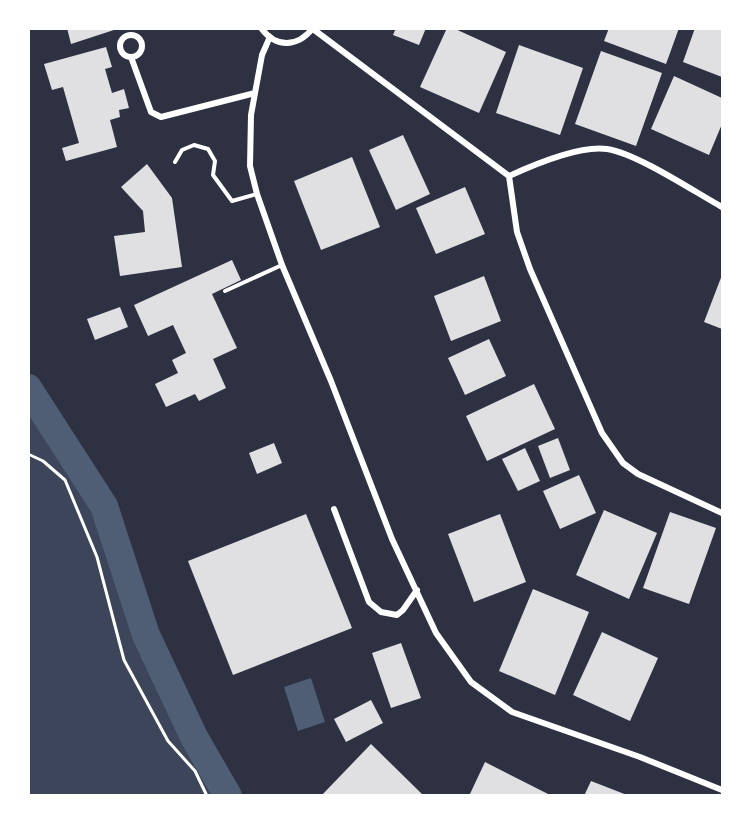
<svg xmlns="http://www.w3.org/2000/svg" width="751" height="824" font-family="'Fira Sans',sans-serif">
	<rect width="100%" height="100%" fill="#2d3142"/>
	<path fill="#3c4559" d="M28 388 104 506 146 635 194 737 228 795H29Z"/>
	<path fill="#4f5d75" d="M311 678 325 722 298 731 284 687Z"/>
	<g fill="none" stroke-linecap="round" stroke-linejoin="round">
		<path stroke="#4f5d75" stroke-width="28" d="M28 388 104 506 146 635 194 737 228 796"/>
	</g>
	<path fill="#e0e0e3" d="M67 28H117V29L71 44Z
		M396 28H426L419 45 393 35Z
		M447 28H453L506 52 479 113 420 87Z
		M609 28H679L666 64 604 41Z
		M695 28H722V77L683 62Z
		M519 45 583 68 560 135 496 113Z
		M106 47 112 67 105 69 112 93 124 89 129 108 119 110 120 117 110 120 117 147 66 161 62 148 79 143 63 87 52 90 44 64Z
		M601 51 662 73 636 146 575 124Z
		M674 76 722 98V124L709 155 651 129Z
		M403 135 430 194 396 210 369 150Z
		M352 157 380 227 321 250 294 181Z
		M147 164 172 198 182 267 120 276 114 236 145 232 143 211 121 187Z
		M465 187 485 234 436 254 416 208Z
		M232 260 241 280 212 294 237 348 213 359 226 388 199 401 195 394 166 407 155 384 178 373 172 360 186 353 173 325 148 336 134 305Z
		M722 275V329L704 322Z
		M484 276 501 321 451 341 434 296Z
		M120 307 128 327 95 340 87 319Z
		M489 339 506 376 465 395 448 358Z
		M534 384 555 429 487 461 466 416Z
		M558 438 570 470 550 478 538 446Z
		M274 443 282 463 257 474 249 453Z
		M525 448 540 481 518 491 502 459Z
		M579 475 596 513 560 529 543 491Z
		M604 510 657 533 629 599 576 575Z
		M670 512 716 528 689 604 643 588Z
		M306 514 352 628 233 675 188 561Z
		M500 514 526 582 474 602 448 534Z
		M533 589 589 612 555 695 499 671Z
		M602 632 658 658 630 721 573 695Z
		M401 643 421 698 391 708 372 653Z
		M371 700 383 723 346 742 334 719Z
		M371 744 424 796H321Z
		M485 762 552 796H469Z
		M591 781 627 795V796H584Z"/>
	<g fill="none" stroke-linecap="round" stroke-linejoin="round">
		<path stroke="#fff" stroke-width="3" d="M28 454 43 461 65 480 97 557 124 660 168 741 195 771 207 796"/>
		<path stroke="#fff" stroke-width="4" d="M175 162 182 150 194 145 208 149 215 161 213 175 232 201 257 194
			M225 291 282 265"/>
		<path stroke="#fff" stroke-width="6" d="M261 28C276 48 297 48 313 28
			M313 29 509 176
			M120 46a11 11 0 1 1 22 0a11 11 0 1 1-22 0Z
			M269 39 262 55 251 115 250 166 257 194 282 265 331 381 392 539 436 633 471 682 512 712 640 757 722 790
			M131 57 151 112 161 117 255 93
			M509 176 517 232 530 269 602 433 623 463 638 474 722 513
			M509 176C533 165 580 145 607 149 638 154 693 191 722 207
			M334 509 369 602 381 612 397 615 403 610 417 590"/>
	</g>
	<rect width="751" height="824" fill="none" stroke="#ffffff" stroke-width="60"/>
</svg>
